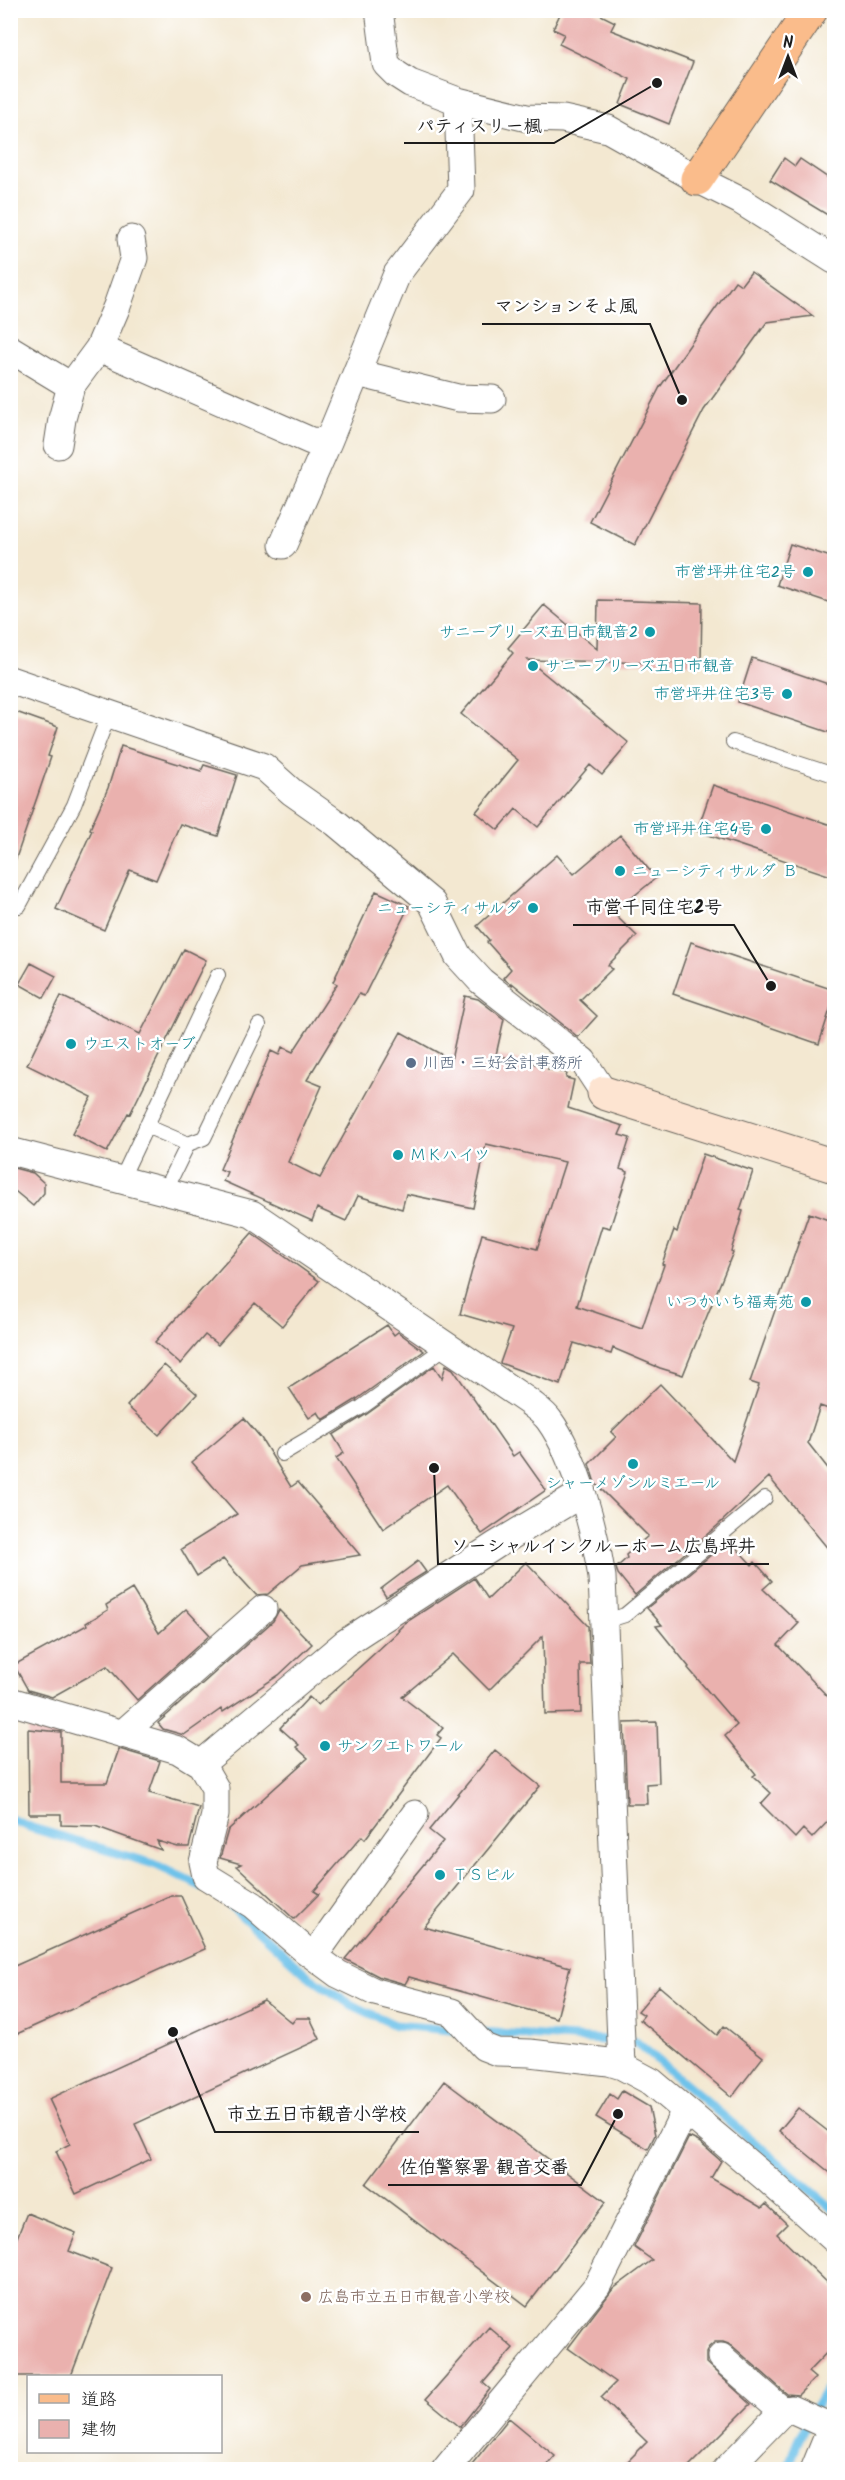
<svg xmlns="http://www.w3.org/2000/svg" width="845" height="2480" font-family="Kalam,'Klee One',sans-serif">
	<rect width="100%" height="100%" fill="#fff"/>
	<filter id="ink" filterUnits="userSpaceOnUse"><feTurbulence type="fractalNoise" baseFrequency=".0167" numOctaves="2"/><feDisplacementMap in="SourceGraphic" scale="12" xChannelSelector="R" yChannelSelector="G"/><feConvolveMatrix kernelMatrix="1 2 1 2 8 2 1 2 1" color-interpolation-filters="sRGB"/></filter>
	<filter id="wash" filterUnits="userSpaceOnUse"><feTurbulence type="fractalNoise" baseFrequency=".008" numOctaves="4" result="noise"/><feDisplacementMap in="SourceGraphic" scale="24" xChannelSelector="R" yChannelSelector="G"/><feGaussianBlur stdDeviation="1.35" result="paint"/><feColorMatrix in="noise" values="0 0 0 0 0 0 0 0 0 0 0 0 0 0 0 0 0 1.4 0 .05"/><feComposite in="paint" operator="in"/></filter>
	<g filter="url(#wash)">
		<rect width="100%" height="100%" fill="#f3e8d1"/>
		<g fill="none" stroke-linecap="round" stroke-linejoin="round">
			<path stroke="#6ec2ea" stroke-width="9" d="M10 1819 32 1828 154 1864 203 1887
				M229 1904 307 1975 350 2004 395 2025 462 2031
				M479 2032 636 2042 834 2210
				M788 2470C796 2436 818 2404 834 2374"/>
		</g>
		<g id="blocks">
			<path fill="#eab1ae" d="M562 10H591L615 22 611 30 693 62 669 124 620 104 630 79 559 44 564 34 553 29Z
				M784 158 795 166 800 159 834 182V219L770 180Z
				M751 272 813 316 767 322 704 410 635 545 590 522 660 387 735 281 741 285Z
				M790 544 834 558V604L777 585Z
				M598 600 702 603 701 664 528 660 629 743 602 775 590 765 538 827 516 809 498 830 476 812 518 760 461 714 513 653 508 648 544 605 597 649Z
				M752 658 834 686V734L738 702Z
				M16 712 58 727 48 756 51 757 15 861H10V728Z
				M121 746 201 771 204 765 237 775 218 836 180 824 156 880 130 870 104 930 56 909 92 830 90 829 108 788Z
				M713 785 834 826V877L697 831Z
				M620 835 656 878 613 913 637 936 608 965 612 969 580 1000 597 1016 578 1037 512 983V985L503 978 511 969 487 942 489 940 477 926 557 855 574 874Z
				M376 891 409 906 364 996 359 994 307 1080 322 1086 288 1162 320 1178 401 1032 451 1060 465 996 478 999 504 1019 496 1055 550 1067 548 1069 567 1073 566 1078 574 1080 568 1108 623 1126 619 1135 630 1138 620 1169 628 1172 610 1228 602 1226 577 1306 642 1328 664 1265 662 1264 674 1230 677 1232 703 1154 753 1171 740 1210 743 1211 731 1251 733 1252 683 1375 660 1368 613 1348 611 1354 574 1343 560 1385 500 1363 512 1329 460 1314 482 1234 537 1249 565 1162 486 1144 473 1208 406 1194 402 1209 358 1196 346 1221 317 1208 312 1221 223 1181 227 1172 220 1169 271 1051 279 1055 282 1047 293 1052 337 984 333 982Z
				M691 942 834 990V997L819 1044 673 994Z
				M184 949 206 960 130 1114 128 1113 107 1152 72 1134 92 1097 27 1065 61 996 140 1034Z
				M31 963 56 976 44 998 19 984Z
				M10 1167 33 1173 44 1183V1193L33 1206 10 1187Z
				M809 1213 834 1222V1411L820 1406 808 1443 834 1476V1556L769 1477 717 1526 635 1595 618 1574 616 1568 627 1558 626 1555 648 1536 595 1483 589 1464 616 1437 611 1432 660 1384 733 1461 759 1385 750 1382Z
				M252 1233 319 1281 282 1326 255 1303 218 1345 205 1335 180 1364 155 1342Z
				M387 1325 394 1335 398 1332 424 1351 357 1399 323 1420 318 1412 309 1418 289 1388Z
				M164 1365 197 1394 159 1435 127 1406Z
				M446 1365 453 1369 513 1456 519 1452 546 1490 482 1534 447 1485 383 1529 336 1458 344 1453 333 1435 367 1414 434 1366 442 1378Z
				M244 1418 261 1438 291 1487 298 1482 360 1555 302 1565 268 1594 256 1595 223 1559 197 1576 181 1549 237 1514 192 1462Z
				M729 1540 752 1565 755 1562 772 1581 763 1589 799 1623 778 1645 834 1703V1815L812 1838 803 1829 795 1838 761 1804 771 1793 753 1776 756 1774 725 1736 737 1725 688 1668 689 1667 656 1626 662 1625 647 1608Z
				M418 1561 426 1572 386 1597 381 1589Z
				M526 1562 588 1626 590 1664H580L581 1713 545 1714 543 1636 489 1690 453 1654 402 1697 443 1728 437 1735 441 1738 365 1839 362 1836 314 1891 319 1894 294 1919 237 1866 241 1864 220 1858 228 1830 308 1758 296 1747 299 1745 280 1728 309 1697 318 1705 399 1631 398 1630 405 1623 474 1578 488 1599Z
				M132 1589 159 1633 186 1609 210 1635 137 1700 107 1666 52 1697 28 1690 14 1665 87 1625 86 1623 108 1610 106 1605Z
				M279 1610 312 1644 279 1675 223 1712 221 1709 184 1735 163 1729 158 1723 273 1621Z
				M657 1722 659 1783 646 1784 647 1804H627L624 1723Z
				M28 1729 61 1732V1783H107L119 1749 160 1761 149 1793 199 1807 189 1847H178L157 1841 161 1850 95 1826 61 1825V1814H29Z
				M495 1750 540 1786 424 1927 570 1967 557 2018 409 1977 405 1984 380 1977 345 1959 443 1841 429 1830Z
				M171 1896H181L205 1949 10 2037V1968Z
				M659 1986 717 2035 724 2026 763 2057 732 2097 640 2020 644 2015 638 2011Z
				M264 2000 292 2023 296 2018H310L320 2039 135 2124 151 2159 76 2194 56 2151 70 2144 49 2099Z
				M444 2081 606 2202 527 2306 366 2184Z
				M622 2091 649 2107 655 2135 648 2149 596 2117 610 2094 617 2099Z
				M798 2108 834 2136V2176L779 2131Z
				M689 2137 699 2142 721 2161 711 2178 762 2208 766 2204 787 2224 777 2234 834 2289V2345L808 2372 815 2378 798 2395 787 2394 731 2345 723 2342H715L709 2347 706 2353V2363L751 2404 686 2469H620L647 2442 601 2397 616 2382 568 2348 613 2289 652 2260 634 2247Z
				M27 2213 76 2233 69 2251 112 2268 71 2376H10V2255Z
				M489 2327 513 2348 483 2383 490 2389 460 2427 426 2399Z
				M509 2418 555 2456 544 2469H468Z"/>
		</g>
	</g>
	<g filter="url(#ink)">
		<use href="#blocks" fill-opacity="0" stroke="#67635b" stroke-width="1.5"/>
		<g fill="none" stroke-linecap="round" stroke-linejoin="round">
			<g stroke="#67635b" stroke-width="16">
				<path id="lane" d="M733 742 834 775
					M19 906 74 805 109 714
					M146 1126 188 1144
					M121 1180 218 975
					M165 1191 188 1144 204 1138 259 1025
					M282 1454 362 1407 447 1346
					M603 1622 625 1615 765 1498"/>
			</g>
			<g stroke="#67635b" stroke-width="29">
				<path id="street" d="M379 10 386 64 396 74 410 83 458 101 527 118 563 119 608 129 697 179 741 201 834 260
					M99 348 311 441 328 442 397 274 461 190 458 101
					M10 349 71 386
					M357 373 458 398 492 399
					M58 445 62 419 71 386 99 348 117 306 134 258 131 239
					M283 545 328 442
					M10 680 264 767 292 792 336 823 432 903 458 956 481 981 583 1061 604 1093
					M10 1151 252 1214 529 1402C535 1407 544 1413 549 1420 576 1457 595 1532 602 1577L622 2066 652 2082 768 2180 834 2239
					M10 1701 178 1750 201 1764 215 1788V1815L203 1862 206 1876 253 1905 304 1949 338 1974 375 1992 452 2012 484 2047 497 2052 530 2053 609 2062 622 2066
					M123 1733 263 1609
					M201 1764 345 1643 496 1545 581 1494
					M314 1956 415 1814
					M721 2357 783 2411
					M445 2470 597 2286 685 2111
					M726 2470 783 2411 791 2409 831 2427
					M814 2470 834 2421"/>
			</g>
			<g stroke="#67635b" stroke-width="35">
				<path id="secondary" d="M604 1093 834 1166"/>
			</g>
			<g stroke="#67635b" stroke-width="35">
				<path id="primary" d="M697 179 811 10"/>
			</g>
			<use href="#lane" stroke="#fff" stroke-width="14"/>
			<use href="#street" stroke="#fff" stroke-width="27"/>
			<use href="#secondary" stroke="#fde4d1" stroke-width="33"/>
			<use href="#primary" stroke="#fabc8b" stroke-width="33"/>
		</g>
	</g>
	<g fill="#0f9aa8" stroke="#fff" stroke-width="2">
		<circle cx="808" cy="572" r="6"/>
		<circle cx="650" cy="632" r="6"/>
		<circle cx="533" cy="666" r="6"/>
		<circle cx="787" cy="694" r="6"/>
		<circle cx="766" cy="829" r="6"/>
		<circle cx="620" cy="871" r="6"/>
		<circle cx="533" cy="908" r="6"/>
		<circle cx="71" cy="1044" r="6"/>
		<circle cx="398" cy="1155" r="6"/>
		<circle cx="806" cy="1302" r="6"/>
		<circle cx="633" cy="1464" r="6"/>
		<circle cx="325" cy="1746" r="6"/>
		<circle cx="440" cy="1875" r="6"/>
	</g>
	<circle fill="#5c6f8a" stroke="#fff" stroke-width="2" cx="411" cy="1063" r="6"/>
	<circle fill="#8d6e63" stroke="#fff" stroke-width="2" cx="306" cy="2297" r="6"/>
	<g text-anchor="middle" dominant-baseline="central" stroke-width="5" stroke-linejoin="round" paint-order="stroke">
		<g font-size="16" fill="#0d838f" stroke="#fff" text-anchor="end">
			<text x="796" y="572">市営坪井住宅2号</text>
			<text x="638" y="632">サニーブリーズ五日市観音2</text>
			<text x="545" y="666" text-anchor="start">サニーブリーズ五日市観音</text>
			<text x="775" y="694">市営坪井住宅3号</text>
			<text x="754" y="829">市営坪井住宅4号</text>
			<text x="632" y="871" text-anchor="start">ニューシティサルダ Ｂ</text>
			<text x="521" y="908">ニューシティサルダ</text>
			<text x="83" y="1044" text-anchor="start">ウエストオーブ</text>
			<text x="410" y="1155" text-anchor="start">ＭＫハイツ</text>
			<text x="794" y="1302">いつかいち福寿苑</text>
			<text x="633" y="1483" text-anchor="middle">シャーメゾンルミエール</text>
			<text x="337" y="1746" text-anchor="start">サンクエトワール</text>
			<text x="452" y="1875" text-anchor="start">ＴＳビル</text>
		</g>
		<g font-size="16" fill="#4e5e75" stroke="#fff" text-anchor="start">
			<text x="423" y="1063">川西・三好会計事務所</text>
		</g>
		<g font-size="16" fill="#785e54" stroke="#fff" text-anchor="start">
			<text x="318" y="2297">広島市立五日市観音小学校</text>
		</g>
	</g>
	<path fill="none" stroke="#1c1c1c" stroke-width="2" d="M657 83L554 143H404M682 400L650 324H482M771 986L734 925H573M434 1468L438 1564H769M173 2032L215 2132H419M618 2114L581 2185H388"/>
	<g fill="#1c1c1c" stroke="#fff" stroke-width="2">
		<circle cx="657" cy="83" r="6"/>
		<circle cx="682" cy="400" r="6"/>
		<circle cx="771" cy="986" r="6"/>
		<circle cx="434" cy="1468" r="6"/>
		<circle cx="173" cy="2032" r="6"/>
		<circle cx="618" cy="2114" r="6"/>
	</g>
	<g font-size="18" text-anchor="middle" font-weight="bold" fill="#1c1c1c" stroke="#fff" stroke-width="5" stroke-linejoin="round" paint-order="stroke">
		<text x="479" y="132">パティスリー楓</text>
		<text x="566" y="312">マンションそよ風</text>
		<text x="654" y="913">市営千同住宅2号</text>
		<text x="603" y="1552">ソーシャルインクルーホーム広島坪井</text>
		<text x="317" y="2120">市立五日市観音小学校</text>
		<text x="484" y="2173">佐伯警察署 観音交番</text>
	</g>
	<rect width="845" height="2480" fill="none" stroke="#fff" stroke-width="36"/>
	<rect x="27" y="2375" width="195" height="78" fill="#ffffff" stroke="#a4a4a4" stroke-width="1.5"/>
	<rect x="39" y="2394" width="30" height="9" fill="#fabc8b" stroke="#a4a4a4" stroke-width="1.5"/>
	<text x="81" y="2405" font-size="18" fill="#1c1c1c">道路</text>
	<rect x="39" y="2420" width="30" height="18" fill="#eab1ae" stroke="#a4a4a4" stroke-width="1.5"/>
	<text x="81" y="2435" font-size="18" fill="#1c1c1c">建物</text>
	<g transform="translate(788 57)" stroke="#ffffff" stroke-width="4.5" paint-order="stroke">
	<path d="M0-4.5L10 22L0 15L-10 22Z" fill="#1c1c1c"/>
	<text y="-9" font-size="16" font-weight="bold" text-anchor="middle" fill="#1c1c1c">N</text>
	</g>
</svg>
